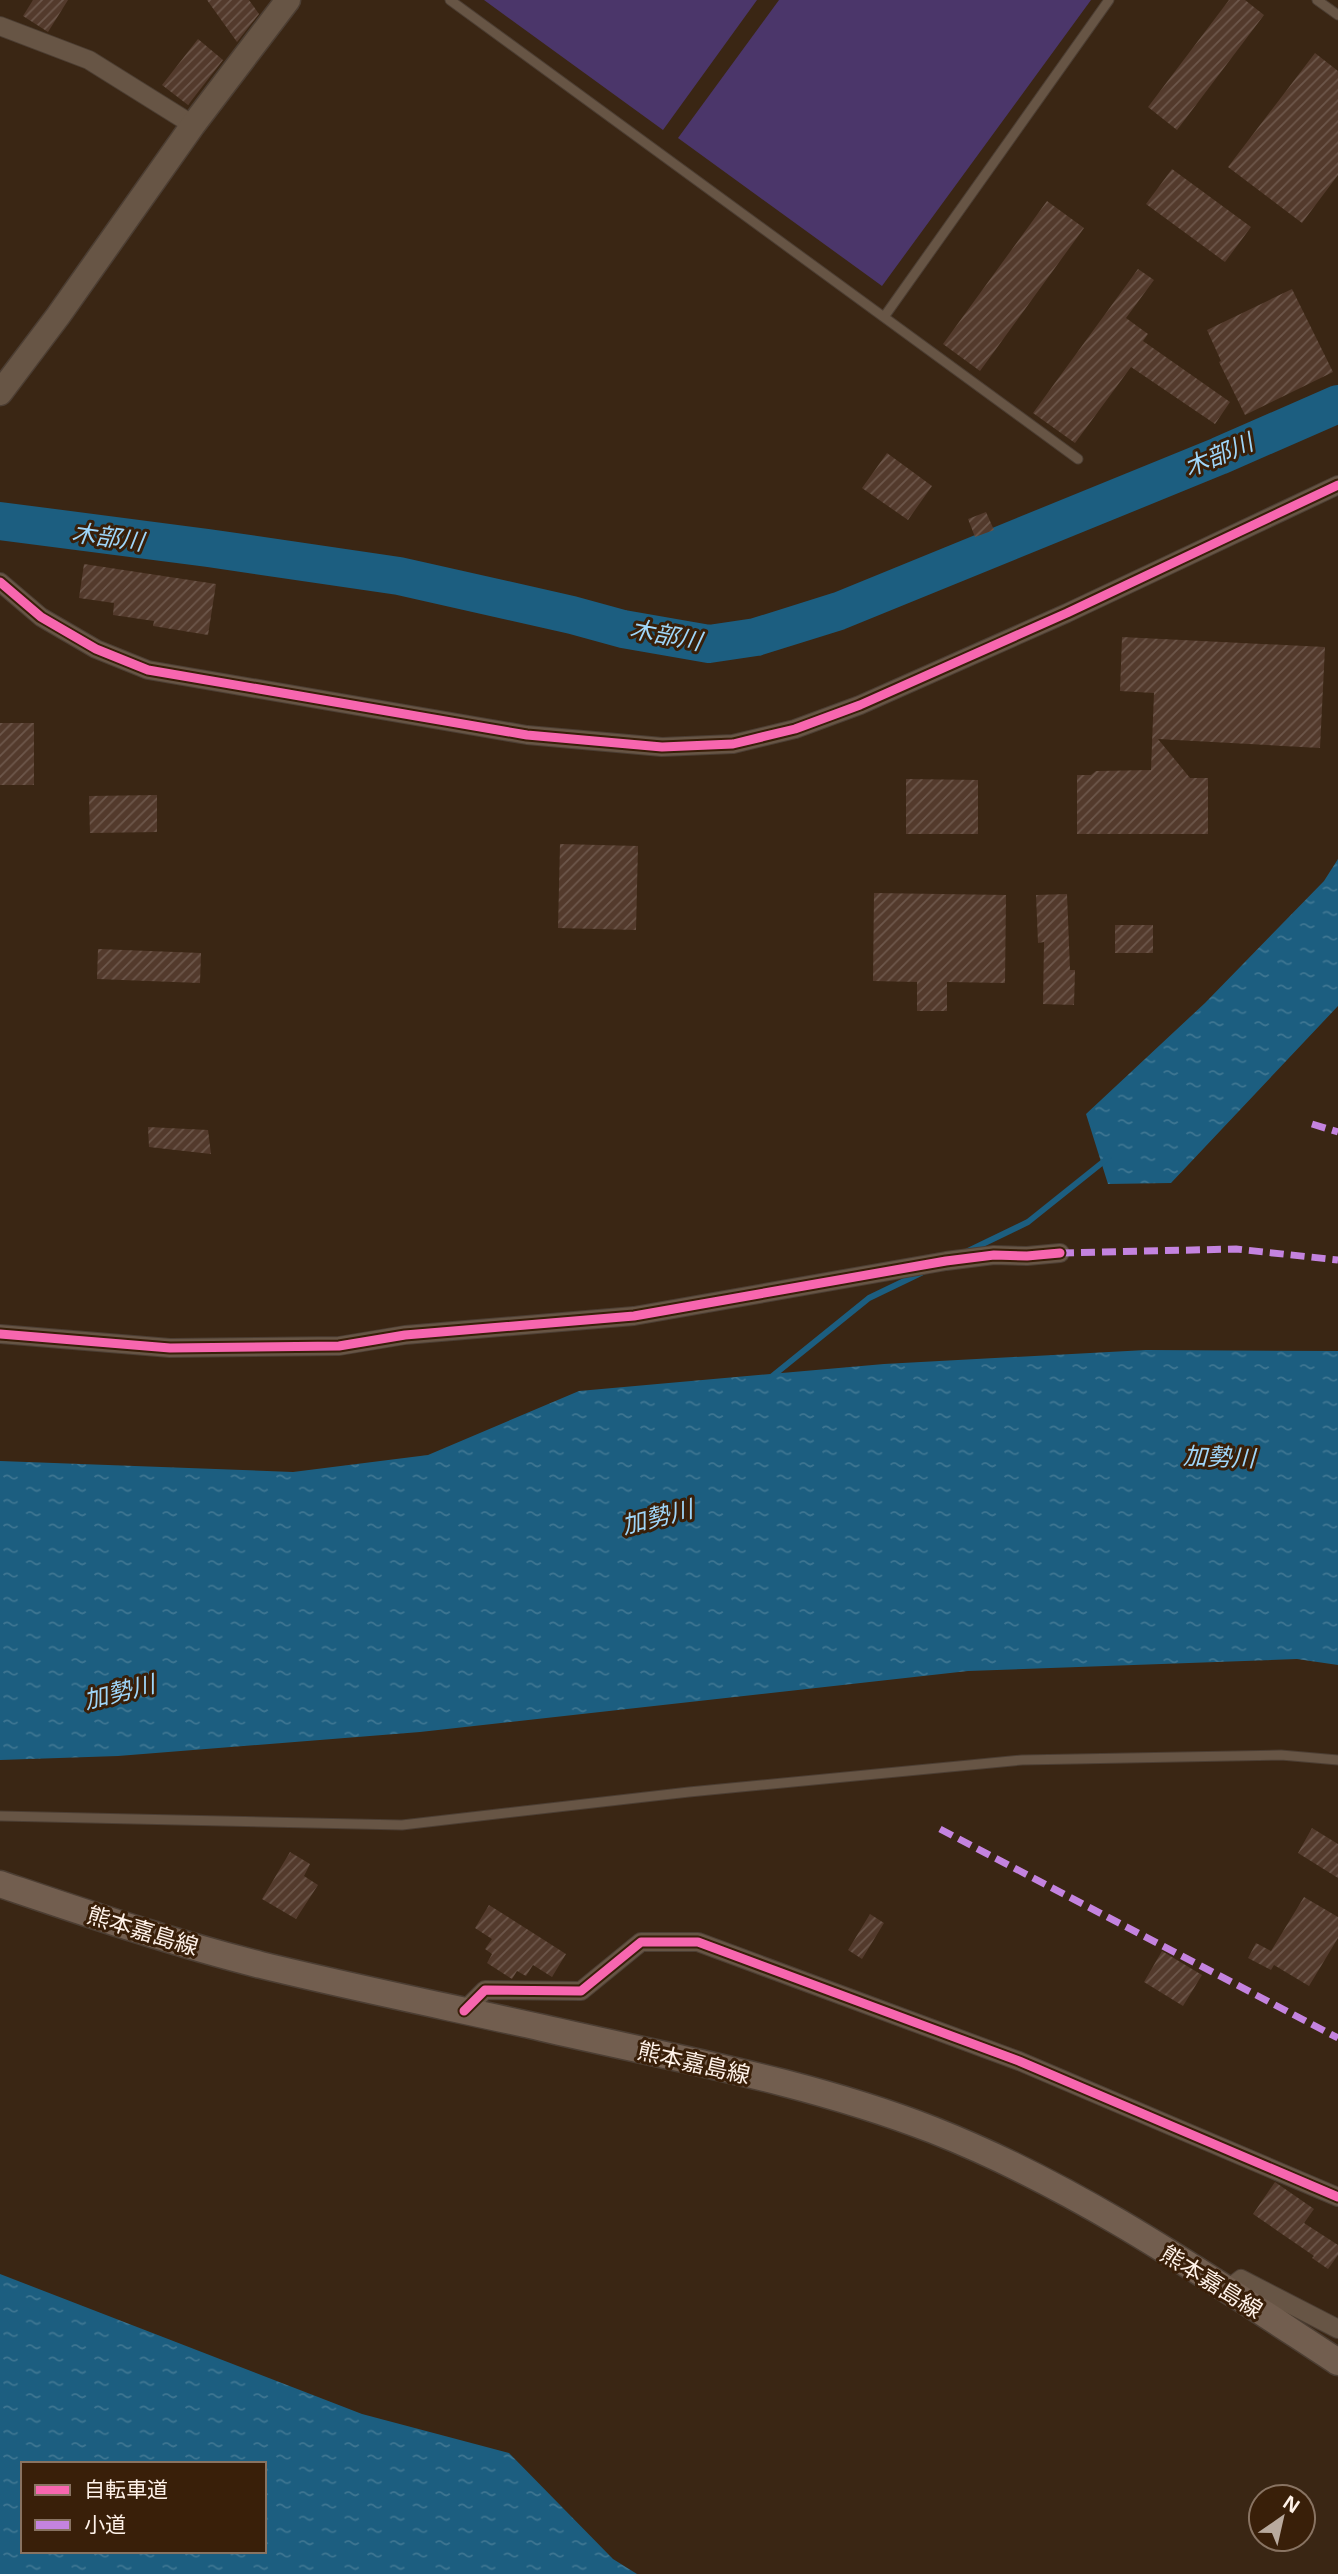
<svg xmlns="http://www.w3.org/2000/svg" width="1338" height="2574" font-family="'Noto Sans','Noto Sans JP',sans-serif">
	<defs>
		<pattern id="water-ripples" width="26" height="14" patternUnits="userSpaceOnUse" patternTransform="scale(1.75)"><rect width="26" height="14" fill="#1c5e80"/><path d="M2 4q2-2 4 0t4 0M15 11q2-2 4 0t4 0" fill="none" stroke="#3e7692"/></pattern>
		<pattern id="building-hatch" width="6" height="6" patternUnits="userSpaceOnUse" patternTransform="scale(1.75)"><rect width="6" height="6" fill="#533a2c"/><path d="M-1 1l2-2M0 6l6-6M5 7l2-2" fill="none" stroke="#6d574b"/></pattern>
	</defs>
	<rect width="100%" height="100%" fill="#3a2614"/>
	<path fill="#4b366a" d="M484 0H757L663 130Z
		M779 0H1091L882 286 678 138Z"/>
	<path fill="url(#water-ripples)" fill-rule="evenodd" d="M1338 859V1006L1171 1183 1108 1184 1086 1114 1205 1003 1324 881Z
		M1146 1350 1338 1351V1665L1297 1659 968 1671 420 1732 118 1756 0 1760V1461L293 1472 428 1455 579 1391 884 1364Z
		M0 2274 362 2414 509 2453 613 2559 637 2574H0ZM23 2464H264V2551H23Z"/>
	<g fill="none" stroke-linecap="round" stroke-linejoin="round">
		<path stroke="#1c5e80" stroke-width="6" d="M966 1252 1028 1222 1108 1158
			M770 1378 869 1298 925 1271"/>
		<path stroke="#1c5e80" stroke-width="38" d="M0 521 208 548 399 576 572 615 623 629 709 644 756 637 839 611 1219 456 1338 404"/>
	</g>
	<path fill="url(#building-hatch)" d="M33 0H68L48 32 23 16Z
		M207 0H249L259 14 237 42Z
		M1229 0H1245L1264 15 1177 130 1148 107Z
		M198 39 223 60 188 105 162 85Z
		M1315 53 1338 71V175L1302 223 1228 167Z
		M1172 169 1251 227 1225 262 1146 204Z
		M1047 201 1084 228 980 371 943 344Z
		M1138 269 1154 280 1126 318 1148 334 1143 341 1230 402 1215 424 1131 367 1075 443 1033 413Z
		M1292 289 1333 372 1245 415 1219 362 1221 361 1207 330Z
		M887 453 932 486 908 520 862 488Z
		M986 512 994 530 975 537 968 519Z
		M84 564 216 584 208 635 153 626 154 621 113 615 114 603 79 598Z
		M1122 637 1325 647 1320 748 1158 739 1190 778H1208V834H1077V775H1091L1096 771 1151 770 1154 693 1120 691Z
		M0 723H34V785H0Z
		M906 779 978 780V834H906Z
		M157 795V832L90 833 89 796Z
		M560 844 638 846 636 930 558 928Z
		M874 893 1006 895 1005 983 947 982V1011H917V982L873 981Z
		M1067 894 1070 970H1075L1074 1005 1043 1004 1044 942 1038 943 1036 895Z
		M1115 925H1153V953H1115Z
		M98 949 201 953 200 983 97 979Z
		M148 1127 208 1130 211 1154 149 1147Z
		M1312 1828 1338 1844V1878L1298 1853Z
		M290 1852 310 1864 304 1876 318 1885 296 1919 262 1899Z
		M1304 1897 1338 1917V1938L1309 1986 1274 1965 1271 1970 1248 1958 1256 1943 1271 1951Z
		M489 1905 566 1954 552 1977 533 1965 526 1976 517 1971 512 1979 487 1963 492 1954 485 1949 492 1939 475 1928Z
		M870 1914 884 1923 862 1959 848 1950Z
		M1162 1951 1202 1975 1183 2006 1144 1982Z
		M1275 2182 1314 2209 1304 2223 1338 2245V2255L1328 2269 1312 2258 1314 2256 1253 2214Z"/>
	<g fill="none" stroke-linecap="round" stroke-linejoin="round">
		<g stroke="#4c3e33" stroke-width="11">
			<path id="lane" d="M450 0 1078 459
				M1317 0 1338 15
				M884 317 1109 0
				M0 1816 402 1825 689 1792 1022 1760 1281 1755 1338 1760"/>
		</g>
		<g stroke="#4c3e33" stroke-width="20">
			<path id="street" d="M0 26 89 60 193 125
				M0 582 41 617 96 649 148 670 527 735 662 747 733 744 795 729 860 705 1067 613 1338 485
				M0 1334 170 1348 339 1346 405 1335 634 1316 946 1261 994 1255 1027 1256 1060 1253
				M464 2011 485 1990 581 1991 641 1942H698L1019 2061 1338 2197
				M1227 2290 1241 2279 1338 2329"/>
		</g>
		<g stroke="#4c3e33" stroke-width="27">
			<path id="secondary" d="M0 393 58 316 193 125 288 0"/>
		</g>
		<g stroke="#4c3e33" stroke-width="29">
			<path id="primary" d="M0 1884C86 1913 173 1943 261 1965 355 1988 449 2007 543 2028 673 2058 807 2081 933 2130 1078 2187 1208 2277 1338 2362"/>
		</g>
		<use href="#lane" stroke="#675545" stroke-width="9"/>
		<use href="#street" stroke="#675545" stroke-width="18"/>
		<use href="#secondary" stroke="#675545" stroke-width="24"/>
		<use href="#primary" stroke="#725e4f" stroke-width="26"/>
		<path stroke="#c483df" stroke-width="7" stroke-dasharray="14 7" stroke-linecap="butt" d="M1312 1124 1338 1132
			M1060 1253 1236 1249 1338 1260
			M940 1829 1338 2038"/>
		<g stroke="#391f09" stroke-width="13">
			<path id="cycleway" d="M0 582 41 617 96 649 148 670 527 735 662 747 733 744 795 729 860 705 1067 613 1338 485
				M0 1334 170 1348 339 1346 405 1335 634 1316 946 1261 994 1255 1027 1256 1060 1253
				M464 2011 485 1990 581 1991 641 1942H698L1019 2061 1338 2197"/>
		</g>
		<use href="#cycleway" stroke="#f766af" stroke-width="9"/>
	</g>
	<g text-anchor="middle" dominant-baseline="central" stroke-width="6" stroke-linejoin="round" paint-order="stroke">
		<g font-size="23" fill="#fef1e8" stroke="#391f09">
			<text transform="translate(143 1930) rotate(17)">熊本嘉島線</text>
			<text transform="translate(694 2062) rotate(13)">熊本嘉島線</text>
			<text transform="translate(1212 2281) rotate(32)">熊本嘉島線</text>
		</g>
		<g font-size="24" font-style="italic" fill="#9fd6f9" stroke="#391f09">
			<text transform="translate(1218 454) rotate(-23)">木部川</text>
			<text transform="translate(108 536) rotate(8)">木部川</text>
			<text transform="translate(666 634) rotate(11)">木部川</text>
			<text transform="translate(1219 1456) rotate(2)">加勢川</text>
			<text transform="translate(657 1516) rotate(-14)">加勢川</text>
			<text transform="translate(119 1691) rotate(-14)">加勢川</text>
		</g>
	</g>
	<rect x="21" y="2462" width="245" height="91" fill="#391f09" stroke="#887362" stroke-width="2"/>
	<rect x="35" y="2485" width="35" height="10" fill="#f766af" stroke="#887362" stroke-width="2"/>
	<text x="84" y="2497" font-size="21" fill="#fef1e8">自転車道</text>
	<rect x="35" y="2520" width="35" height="10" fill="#c483df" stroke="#887362" stroke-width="2"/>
	<text x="84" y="2532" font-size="21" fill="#fef1e8">小道</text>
	<g transform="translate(1282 2518) rotate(34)"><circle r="33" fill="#391f09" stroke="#887362" stroke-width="2"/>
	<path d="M0-5L12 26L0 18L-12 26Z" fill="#b9aa9e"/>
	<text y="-10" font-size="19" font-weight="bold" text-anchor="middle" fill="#fef1e8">N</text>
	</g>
</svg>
